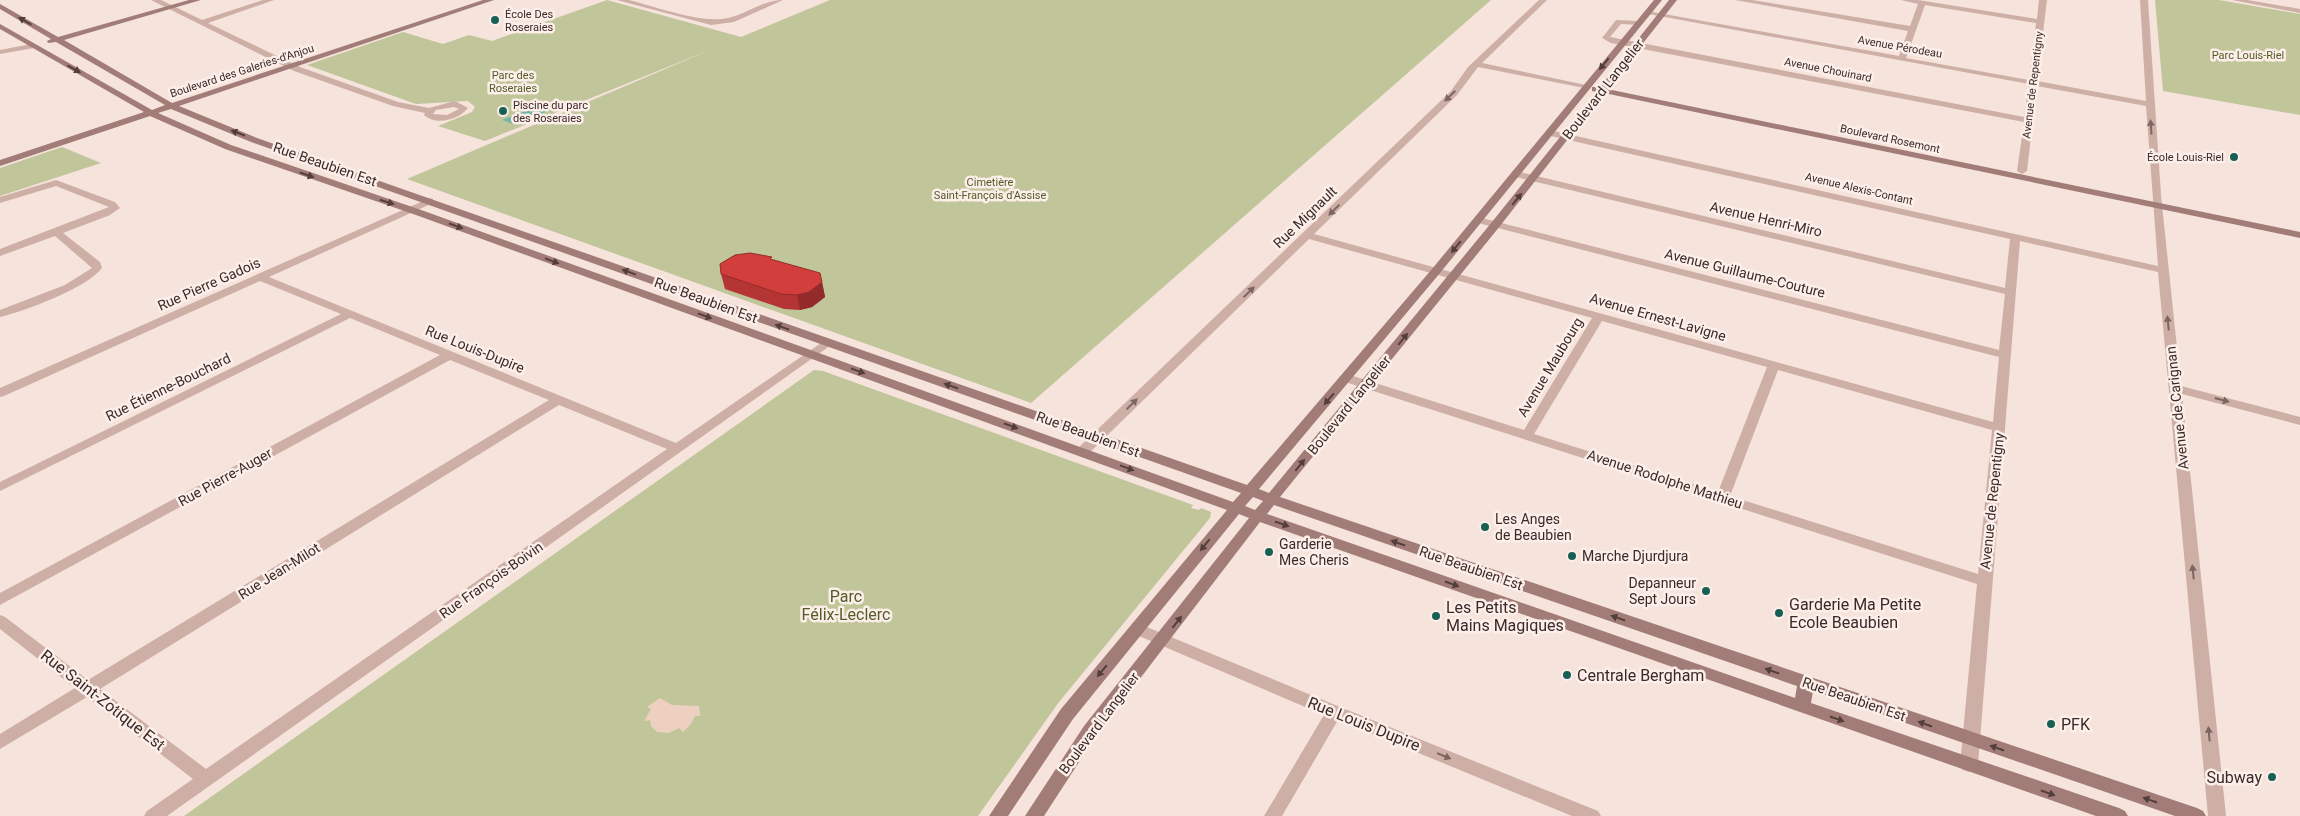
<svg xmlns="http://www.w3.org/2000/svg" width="2300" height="816" font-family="Roboto,sans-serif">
	<rect width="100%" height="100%" fill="#f5e3dc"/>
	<path fill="#c1c59a" d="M607 0 741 37 830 0H1491L1031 403 407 179 712 49 485 141 438 126 472 112 475 107 468 101 416 104 307 65 403 32 443 44 469 35 492 41Z
		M2155 0H2219L2300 14V115L2163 91Z
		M62 147 101 163 0 196V168Z
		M814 370 823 371 1193 505 1191 508 1199 510 1201 508 1211 512 1210 518 1059 702 978 816H184Z"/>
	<path fill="#eed0c1" d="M660 698 672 705 699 706 700 716H695L691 724 683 732 679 728 669 733 657 732 651 726 650 720 644 721 651 709 647 707Z"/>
	<path fill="#77b5a9" d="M535 107 548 111 516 125 502 120Z"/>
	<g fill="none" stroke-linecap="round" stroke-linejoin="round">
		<path fill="#ceafa6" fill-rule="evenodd" d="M151 0H161L202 20 263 0H274L208 23 300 67 398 102 429 108 455 101 468 108C458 120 436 126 424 115L425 113 393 106 294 71ZM454 107 459 109 447 115 433 114 436 110Z
			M617 0H629C656 7 702 24 728 18 747 14 763 0 783 0L734 22 711 25Z
			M1539 0H1547L1482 63 1586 85 1590 87 1589 89 1478 67 1457 95 1314 234 1993 422 1999 357 1474 222 1473 220 1478 217 1999 350 2005 294 1516 177 1511 174 1516 171 2005 288 2010 239 1546 135V131L1549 130 2158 266 2146 106 2037 86 2027 171 2022 174 2017 171 2024 122 1611 43 1602 38 1616 20 1638 21H1641V25L1621 24 1610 37 2024 117 2029 84 1643 13 1647 11 1899 56 1908 31 1735 0H1752L1910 26 1918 4 1901 0H1918L2037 19 2039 0H2047L2037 81 2146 101 2140 0H2148L2161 195 2181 386 2300 417V425L2182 394 2226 816H2208L2158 272 2020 241 1978 765 1975 770 1969 772 1963 770 1960 765 1977 584 1342 381 1340 378 1346 374 1350 375 1524 430 1592 318 1309 239 1087 455H1077L1075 452 1077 449 1451 91 1468 67ZM1925 5 2036 23 2029 80 1906 58ZM1602 321 1767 367 1718 492 1534 434ZM1778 370 1992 430 1978 574 1730 496Z
			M2232 0H2248L2300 9V13Z
			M31 44H34V48L0 54V50Z
			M56 180 115 202 120 208 110 215 63 233 100 262 102 268C87 288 25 311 0 317V310L65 285 92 268 55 236 0 256V249L109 207 56 186 0 203V197Z
			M430 198 433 199V203L269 277 676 443 824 341H832L834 343 167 816H144L147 811 193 779 87 697 0 749V734L75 688 0 629V615L5 617 88 680 549 400 450 360 0 605V593L440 355 350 318 0 491V482L341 314 260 281 4 396 0 397V388ZM559 405 667 449 206 769 100 689Z
			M1137 623 1340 707 1598 811 1601 816H1572L1338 720 1282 816H1264L1324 715 1132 633 1129 629 1132 625Z"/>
		<path fill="#a27d77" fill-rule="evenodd" d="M189 0H201L64 40 172 103 483 0H494L179 106 257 138 1247 485 1432 269 1654 0H1662L1440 273 1259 489 1269 493 1492 222 1596 92 1592 91V87H1600L1669 0H1677L1607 89 2300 232V238L1604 93 1500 226 1280 497 2197 808 2203 811 2206 816H2175L1813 691 1811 703 2119 808 2125 811 2128 816H2096L1260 522 1096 736 1044 816H1025L1084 726 1249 518 1239 514 1073 719 1008 816H989L1061 709 1227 510 416 215 225 149 150 116 0 166V160L144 112 0 29V24L152 110 165 105 56 42 48 43 47 41 51 39 0 9V4L58 37ZM171 109 251 142 1241 493 1233 502 424 211 231 145 158 113ZM1253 497 1263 501 1255 510 1245 506ZM1274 505 1797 686 1795 698 1267 514Z"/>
	</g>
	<path fill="#b53534" d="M773 260 822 282 825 297 812 307 800 310 784 309 725 289 721 274Z"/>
	<path fill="#932b2a" d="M822 282 825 297 812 307 800 310 797 295Z"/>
	<path fill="#d23e3c" stroke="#932b2a" d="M750 253 772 257 770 259 820 273 822 282 809 292 797 295 781 294 721 274 720 264 735 255Z"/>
	<defs><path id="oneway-solid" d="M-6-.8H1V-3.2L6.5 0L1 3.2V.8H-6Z" transform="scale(1.25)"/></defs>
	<g fill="#543e3c">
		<use href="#oneway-solid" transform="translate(25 21) rotate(-150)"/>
		<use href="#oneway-solid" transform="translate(1604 64) rotate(129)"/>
		<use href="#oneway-solid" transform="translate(74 69) rotate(29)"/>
		<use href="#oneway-solid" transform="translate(238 133) rotate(-159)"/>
		<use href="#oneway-solid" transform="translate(307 175) rotate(19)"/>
		<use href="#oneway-solid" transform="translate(1517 199) rotate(-51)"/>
		<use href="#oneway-solid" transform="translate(387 202) rotate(18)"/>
		<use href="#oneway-solid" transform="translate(456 226) rotate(20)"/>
		<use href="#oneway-solid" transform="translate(1456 247) rotate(129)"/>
		<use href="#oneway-solid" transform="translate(552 261) rotate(20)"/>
		<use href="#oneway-solid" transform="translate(629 272) rotate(-160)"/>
		<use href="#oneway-solid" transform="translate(705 316) rotate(20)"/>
		<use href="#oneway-solid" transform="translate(782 327) rotate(-160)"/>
		<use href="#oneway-solid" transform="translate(1403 339) rotate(-51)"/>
		<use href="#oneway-solid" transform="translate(858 371) rotate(20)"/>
		<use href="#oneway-solid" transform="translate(951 386) rotate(-161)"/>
		<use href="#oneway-solid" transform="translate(1329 399) rotate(131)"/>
		<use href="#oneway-solid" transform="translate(1011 426) rotate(20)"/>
		<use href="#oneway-solid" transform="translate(1300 465) rotate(-51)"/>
		<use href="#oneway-solid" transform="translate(1127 468) rotate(20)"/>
		<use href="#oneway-solid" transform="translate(1282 524) rotate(19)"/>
		<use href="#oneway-solid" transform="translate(1398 543) rotate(-161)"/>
		<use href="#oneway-solid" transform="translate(1205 545) rotate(129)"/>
		<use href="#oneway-solid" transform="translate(1452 584) rotate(19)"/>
		<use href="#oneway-solid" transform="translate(1618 618) rotate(-161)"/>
		<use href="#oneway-solid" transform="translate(1177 622) rotate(-52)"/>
		<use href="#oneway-solid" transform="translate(1102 671) rotate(130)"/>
		<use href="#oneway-solid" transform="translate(1772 671) rotate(-161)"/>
		<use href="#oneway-solid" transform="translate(1837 719) rotate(19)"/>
		<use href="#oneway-solid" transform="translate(1925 724) rotate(-161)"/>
		<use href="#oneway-solid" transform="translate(1997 748) rotate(-161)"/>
		<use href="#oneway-solid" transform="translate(2048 793) rotate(19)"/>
		<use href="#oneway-solid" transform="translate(2150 800) rotate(-161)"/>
	</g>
	<g fill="#7d6561">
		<use href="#oneway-solid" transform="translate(1450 96) rotate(135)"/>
		<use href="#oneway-solid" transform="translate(2151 127) rotate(-94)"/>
		<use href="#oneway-solid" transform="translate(1334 210) rotate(136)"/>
		<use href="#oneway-solid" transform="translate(1249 292) rotate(-44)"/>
		<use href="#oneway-solid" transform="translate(2168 323) rotate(-96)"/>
		<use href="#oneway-solid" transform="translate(2222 400) rotate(15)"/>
		<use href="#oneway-solid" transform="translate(1132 404) rotate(-44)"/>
		<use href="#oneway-solid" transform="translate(2193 572) rotate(-96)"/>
		<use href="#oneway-solid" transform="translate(2209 734) rotate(-95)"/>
		<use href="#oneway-solid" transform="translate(1444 756) rotate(22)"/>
	</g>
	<g fill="#186054" stroke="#fcefe9" stroke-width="2">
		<circle cx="495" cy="20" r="5"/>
		<circle cx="503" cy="111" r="5"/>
		<circle cx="2234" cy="157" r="5"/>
		<circle cx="1485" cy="527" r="5"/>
		<circle cx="1269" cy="552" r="5"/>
		<circle cx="1572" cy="556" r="5"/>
		<circle cx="1706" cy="591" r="5"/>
		<circle cx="1779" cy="613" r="5"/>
		<circle cx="1436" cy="616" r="5"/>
		<circle cx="1567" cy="675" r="5"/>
		<circle cx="2051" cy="724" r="5"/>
		<circle cx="2272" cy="777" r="5"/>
	</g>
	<g text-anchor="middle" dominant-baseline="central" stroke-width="5" stroke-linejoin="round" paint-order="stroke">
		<g font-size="11" fill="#3a2928" stroke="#fcefe9" text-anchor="start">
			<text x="505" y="14">École Des<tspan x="505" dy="13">Roseraies</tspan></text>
			<text x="513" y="105">Piscine du parc<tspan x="513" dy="13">des Roseraies</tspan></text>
			<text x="2224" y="157" text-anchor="end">École Louis-Riel</text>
		</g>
		<g font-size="11" fill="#3a2928" stroke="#fcefe9">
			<text transform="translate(1900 47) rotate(10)">Avenue Pérodeau</text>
			<text transform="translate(1828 70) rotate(11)">Avenue Chouinard</text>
			<text transform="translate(242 71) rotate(-18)">Boulevard des Galeries-d'Anjou</text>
			<text transform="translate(2033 85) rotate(-83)">Avenue de Repentigny</text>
			<text transform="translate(1890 139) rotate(12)">Boulevard Rosemont</text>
			<text transform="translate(1859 189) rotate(13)">Avenue Alexis-Contant</text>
		</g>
		<g font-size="11" fill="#545b29" stroke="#fcefe9">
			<text x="2248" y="55">Parc Louis-Riel</text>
			<text x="513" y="75">Parc des<tspan x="513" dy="13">Roseraies</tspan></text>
			<text x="990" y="182">Cimetière<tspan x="990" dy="13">Saint-François d'Assise</tspan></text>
		</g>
		<g font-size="14" fill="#3a2928" stroke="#fcefe9">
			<text transform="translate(1603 89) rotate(-52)">Boulevard Langelier</text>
			<text transform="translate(325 164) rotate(19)">Rue Beaubien Est</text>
			<text transform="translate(1305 217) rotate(-44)">Rue Mignault</text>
			<text transform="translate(1766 219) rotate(13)">Avenue Henri-Miro</text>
			<text transform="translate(1745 273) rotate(14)">Avenue Guillaume-Couture</text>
			<text transform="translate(209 284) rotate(-24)">Rue Pierre Gadois</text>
			<text transform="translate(706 300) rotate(20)">Rue Beaubien Est</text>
			<text transform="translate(1658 317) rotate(16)">Avenue Ernest-Lavigne</text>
			<text transform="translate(475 349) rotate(22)">Rue Louis-Dupire</text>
			<text transform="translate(1550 367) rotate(-59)">Avenue Maubourg</text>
			<text transform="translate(168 387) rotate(-26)">Rue Étienne-Bouchard</text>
			<text transform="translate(1349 405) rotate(-51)">Boulevard Langelier</text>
			<text transform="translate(2177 408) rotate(-96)">Avenue de Carignan</text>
			<text transform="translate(1088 434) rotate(20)">Rue Beaubien Est</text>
			<text transform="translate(225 477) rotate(-29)">Rue Pierre-Auger</text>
			<text transform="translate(1665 479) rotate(18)">Avenue Rodolphe Mathieu</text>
			<text transform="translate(1992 501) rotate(-84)">Avenue de Repentigny</text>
			<text transform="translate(1471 568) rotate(19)">Rue Beaubien Est</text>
			<text transform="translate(279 571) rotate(-32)">Rue Jean-Milot</text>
			<text transform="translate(491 580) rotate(-35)">Rue François-Boivin</text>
			<text transform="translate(1854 699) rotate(19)">Rue Beaubien Est</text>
			<text transform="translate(1099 723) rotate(-53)">Boulevard Langelier</text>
		</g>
		<g font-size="14" fill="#3a2928" stroke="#fcefe9" text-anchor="start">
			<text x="1495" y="519">Les Anges<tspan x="1495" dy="16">de Beaubien</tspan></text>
			<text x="1279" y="544">Garderie<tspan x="1279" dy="16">Mes Cheris</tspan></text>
			<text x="1582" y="556">Marche Djurdjura</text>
			<text x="1696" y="583" text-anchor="end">Depanneur<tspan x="1696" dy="16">Sept Jours</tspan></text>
		</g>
		<g font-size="16" fill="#545b29" stroke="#fcefe9">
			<text x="846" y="596">Parc<tspan x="846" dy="18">Félix-Leclerc</tspan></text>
		</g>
		<g font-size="16" fill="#3a2928" stroke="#fcefe9" text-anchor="start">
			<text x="1789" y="604">Garderie Ma Petite<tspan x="1789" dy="18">Ecole Beaubien</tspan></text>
			<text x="1446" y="607">Les Petits<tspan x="1446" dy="18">Mains Magiques</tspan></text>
			<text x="1577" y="675">Centrale Bergham</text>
			<text x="2061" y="724">PFK</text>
			<text x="2262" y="777" text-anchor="end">Subway</text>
		</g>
		<g font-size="16" fill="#3a2928" stroke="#fcefe9">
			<text transform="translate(103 700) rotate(38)">Rue Saint-Zotique Est</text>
			<text transform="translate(1364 724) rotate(22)">Rue Louis Dupire</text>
		</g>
	</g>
</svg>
